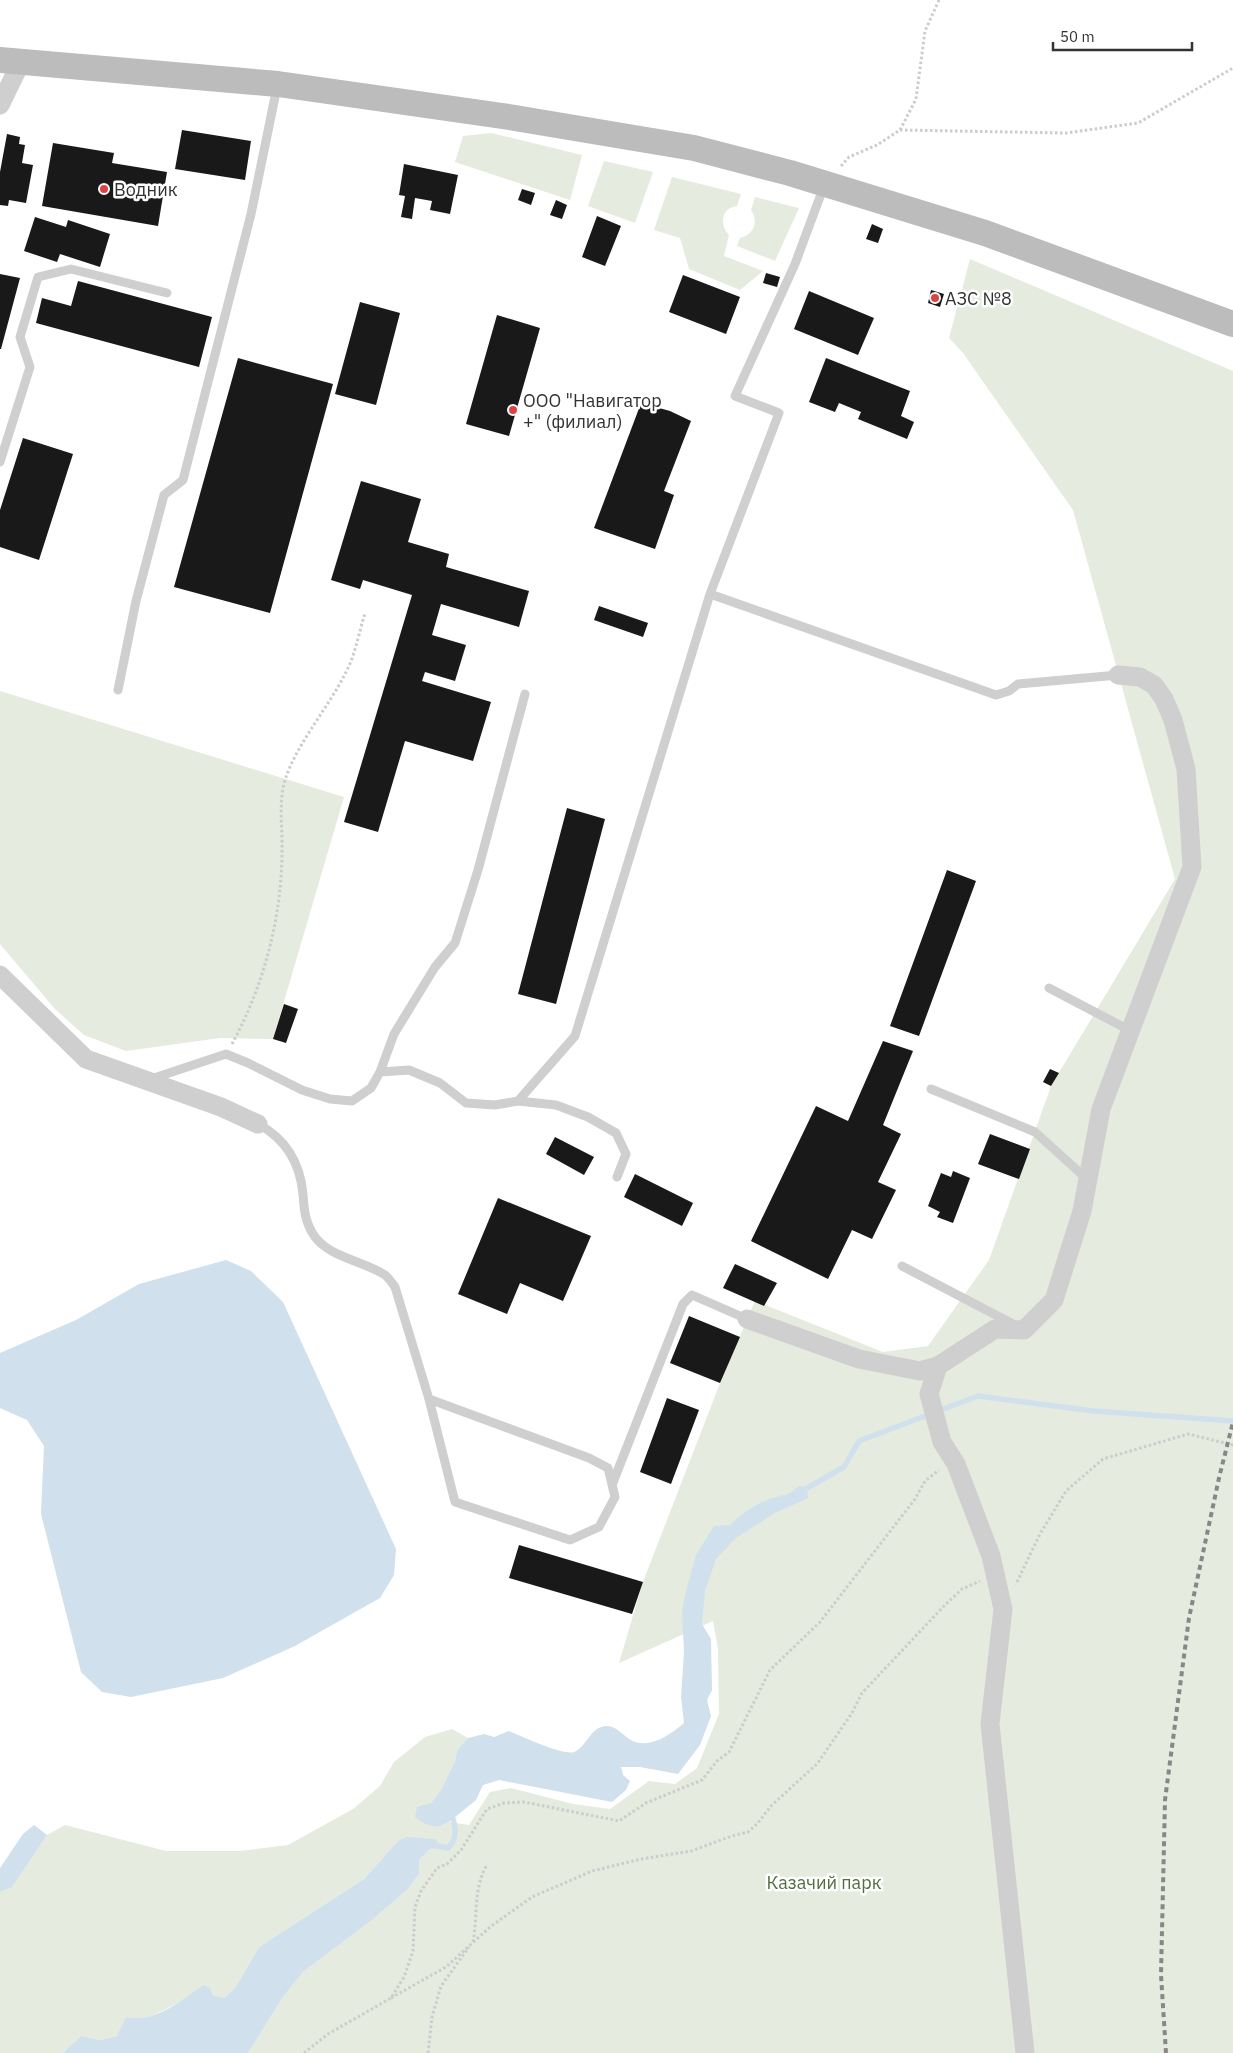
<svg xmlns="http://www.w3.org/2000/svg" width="1233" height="2053" font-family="'IBM Plex Sans',sans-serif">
	<rect width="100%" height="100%" fill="#fff"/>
	<path fill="#e5ebdf" d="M491 133 582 155 570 200 455 162 463 136Z
		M604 161 653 172 635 223 588 206Z
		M672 177 741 194 737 206C721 208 719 225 729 235L724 256 763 271 740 290 689 269 680 238 654 230Z
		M755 197 799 208 775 261 737 246 740 238C754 235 759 222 751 210Z
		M970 259 1233 371V2053H248L283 1997 303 1972 372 1920 407 1890 419 1874V1860L430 1849 398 1841 364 1879 259 1947 235 1988 224 1998 213 1995 210 1988C199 1993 188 1997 177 2003 159 2013 148 2021 126 2017L118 2036 101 2040 81 2036 63 2053H0V1892L12 1886 47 1835 65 1825 166 1851H240L288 1845 353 1809 380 1786 394 1762 425 1737 452 1729 468 1738 457 1750 455 1761 441 1790 431 1803 438 1827 449 1822 469 1825 490 1792 511 1788 573 1804 610 1809 649 1781 675 1784 697 1768 719 1714 718 1649 713 1621 619 1663 643 1582 720 1383 755 1301 883 1352 928 1346 989 1260 1051 1086 1175 879 1073 510 963 353 949 338Z
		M0 691 344 797 273 1039 220 1038 126 1051 84 1035 55 1009 0 944Z"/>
	<path fill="#d0e0ec" d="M226 1260 251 1271 283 1302 396 1549 394 1575 380 1598 295 1646 223 1678 131 1697 102 1692 81 1672 41 1514 44 1446 27 1420 0 1408V1353L76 1320 139 1284Z
		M799 1486 807 1487 808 1498 775 1513 736 1538 716 1559 705 1591 702 1624 711 1639 712 1690 707 1700 711 1716 700 1745 678 1774 640 1767H621L623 1775 630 1781 626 1790 612 1802 499 1780 483 1785 476 1800 449 1822 438 1827 425 1824 415 1817 417 1807 431 1803 441 1790 455 1761 457 1750 468 1738 484 1734 494 1737 509 1731C521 1736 564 1756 574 1752 587 1747 590 1727 606 1726 616 1726 622 1734 629 1739 648 1751 670 1735 684 1723L681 1697 684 1652 682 1611 686 1591 696 1555 714 1526 730 1525C741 1514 755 1504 770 1499 784 1494 787 1497 799 1486Z
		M34 1825 47 1835 12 1887 0 1892V1868L23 1834Z
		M407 1837 435 1839 441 1847 430 1849 419 1860V1874L407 1890 372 1920 303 1972 283 1997 248 2053H63L81 2036 101 2040 117 2036 126 2017C157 2023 179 2001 204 1985L210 1988 213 1995 224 1998 235 1988 259 1947 364 1879 398 1841Z"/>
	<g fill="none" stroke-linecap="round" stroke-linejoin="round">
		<path stroke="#d0e0ec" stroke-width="5.5" d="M802 1491 844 1467 859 1441 978 1396 1094 1411 1233 1421
			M433 1845 448 1848C458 1838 456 1826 451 1813"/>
	</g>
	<path fill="#191919" d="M182 130 251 141 245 180 175 169Z
		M7 134 20 137 19 144 25 145 22 163 33 165 26 203 9 200 8 206 0 205V172Z
		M53 143 114 153 112 163 167 172 158 226 42 206Z
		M404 164 458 175 450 214 430 210 432 201 415 198 412 219 401 217 405 196 399 195Z
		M522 189 535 193 531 205 518 200Z
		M556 200 567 205 562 219 550 215Z
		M597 216 621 226 605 266 582 257Z
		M35 217 66 227 68 220 110 234 100 267 60 254 57 262 24 251Z
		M872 224 883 229 878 243 866 239Z
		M766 273 780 277 777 287 763 283Z
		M0 274 20 278 1 349H0Z
		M683 275 740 297 726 334 669 312Z
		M78 281 212 317 199 367 36 323 42 298 71 306Z
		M931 290 944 294 940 307 928 303Z
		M809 291 874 318 858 355 794 329Z
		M360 302 400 313 376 405 335 394Z
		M497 315 540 328 509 436 466 424Z
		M238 358 333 384 270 613 174 587Z
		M826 358 910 391 901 416 914 422 907 439 858 419 861 412 839 403 835 412 809 402Z
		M641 403 670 411 691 421 664 491 674 495 655 549 594 528Z
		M23 438 73 454 39 560 0 547V510Z
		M361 481 421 499 408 542 449 554 446 567 529 591 519 627 441 604 432 635 466 645 455 681 425 672 422 681 491 702 473 761 405 741 378 832 344 822 412 595 363 580 360 589 331 580Z
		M599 606 648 623 643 637 594 620Z
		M567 808 605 819 556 1004 518 994Z
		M947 870 976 881 919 1036 890 1026Z
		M284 1004 298 1009 286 1043 273 1039Z
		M883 1041 913 1051 883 1125 901 1134 878 1182 896 1190 872 1239 852 1230 828 1279 751 1241 816 1106 848 1121Z
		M1050 1069 1059 1073 1051 1086 1043 1082Z
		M990 1134 1030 1149 1019 1179 978 1164Z
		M555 1137 594 1157 584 1175 546 1154Z
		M953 1171 970 1178 953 1223 937 1217 940 1212 928 1206 941 1173 951 1177Z
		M635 1174 693 1203 682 1226 624 1197Z
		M498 1198 591 1236 563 1301 520 1283 507 1314 458 1294Z
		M735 1264 777 1283 764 1306 723 1288Z
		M689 1316 740 1337 720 1383 670 1363Z
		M667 1398 699 1410 671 1484 640 1472Z
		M519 1545 643 1582 632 1614 509 1578Z"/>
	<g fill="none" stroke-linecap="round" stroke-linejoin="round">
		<path stroke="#ccc" stroke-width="3" stroke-dasharray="2.5 2.5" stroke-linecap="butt" d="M900 130 1066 133 1138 123 1233 68
			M841 166 849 157 877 145 900 130 916 99 925 31 939 0
			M232 1044C263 987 281 921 282 855 283 831 278 804 285 780 296 745 328 708 345 674 355 656 359 633 365 613
			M1017 1582 1040 1534 1066 1491 1103 1459 1188 1434 1233 1445
			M473 1942C478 1916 473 1888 487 1865
			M391 1998 446 1967 490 1927 532 1897 592 1871 641 1859 691 1851 732 1836 748 1832 757 1824 771 1806 817 1764 852 1713 862 1693 945 1605 962 1589 980 1581
			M304 2053 328 2034 391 1998 404 1977 413 1951 415 1907 421 1891 437 1868 447 1864 461 1850 487 1809 504 1803 524 1802 619 1821 646 1803 702 1780 717 1761 729 1752 770 1670 820 1622 915 1499 925 1481 939 1470
			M428 2053 432 2017 441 1986 469 1947"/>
		<path stroke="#cfcfcf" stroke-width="9" d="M824 186 795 264 735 396 779 413 710 594 996 695 1009 691 1018 684 1118 675
			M0 462 30 367 20 337 38 277 71 269 167 293
			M118 690 136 601 164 495 183 480 251 214 277 87
			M1049 988 1131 1031
			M380 1072 409 1070 440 1083 466 1103 495 1105 518 1101 575 1036 710 594
			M151 1079 226 1054 248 1063 302 1090 330 1099 352 1101 371 1088 380 1072 394 1034 435 967 455 943 478 870 525 694
			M931 1089 1035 1132 1088 1180
			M518 1101 556 1105 588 1117 616 1133 626 1154 617 1177
			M258 1124C286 1139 300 1162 303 1194 304 1210 305 1223 315 1237 331 1258 364 1261 385 1275 389 1278 392 1283 395 1287L429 1399 455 1502 570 1540 599 1527 615 1497 608 1468 589 1458 429 1399
			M902 1266 1015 1325
			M612 1485 683 1304 692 1295 747 1319"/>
		<path stroke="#cfcfcf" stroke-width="19" d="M0 105 21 62
			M0 975 86 1059 221 1107 258 1124
			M747 1319 859 1359 920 1371 938 1366
			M1025 2053 990 1724 1003 1609 991 1556 956 1464 942 1442 929 1394 938 1366 995 1329 1024 1330 1054 1300 1082 1211 1101 1109 1192 867 1186 769 1173 720 1164 699 1154 685 1140 677 1118 675"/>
		<path stroke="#bcbcbc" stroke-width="26" d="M0 60 278 84 509 117 694 148 790 173 985 233 1233 324"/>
		<path stroke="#878787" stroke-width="4" stroke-dasharray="5 4" stroke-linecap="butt" d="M1166 2053 1161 1975 1165 1800 1189 1618 1219 1478 1233 1422"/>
	</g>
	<g fill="#dd4144" stroke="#fff" stroke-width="2">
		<circle cx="104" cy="189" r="5"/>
		<circle cx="935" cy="298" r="5"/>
		<circle cx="513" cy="410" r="5"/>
	</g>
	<g text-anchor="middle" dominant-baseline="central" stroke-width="5" stroke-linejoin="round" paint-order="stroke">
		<g font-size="18" fill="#323232" stroke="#fff" text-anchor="start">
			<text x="114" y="189">Водник</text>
			<text x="945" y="298">АЗС №8</text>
			<text x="523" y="400">ООО "Навигатор<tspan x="523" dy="21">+" (филиал)</tspan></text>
		</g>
		<g font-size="18" fill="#536d41" stroke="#fff">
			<text x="824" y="1882">Казачий парк</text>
		</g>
	</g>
	<path d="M1053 42v8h139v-8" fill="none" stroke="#323232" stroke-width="2.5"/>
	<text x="1060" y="42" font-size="15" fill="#323232" stroke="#ffffff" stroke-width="4" paint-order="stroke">50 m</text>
</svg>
